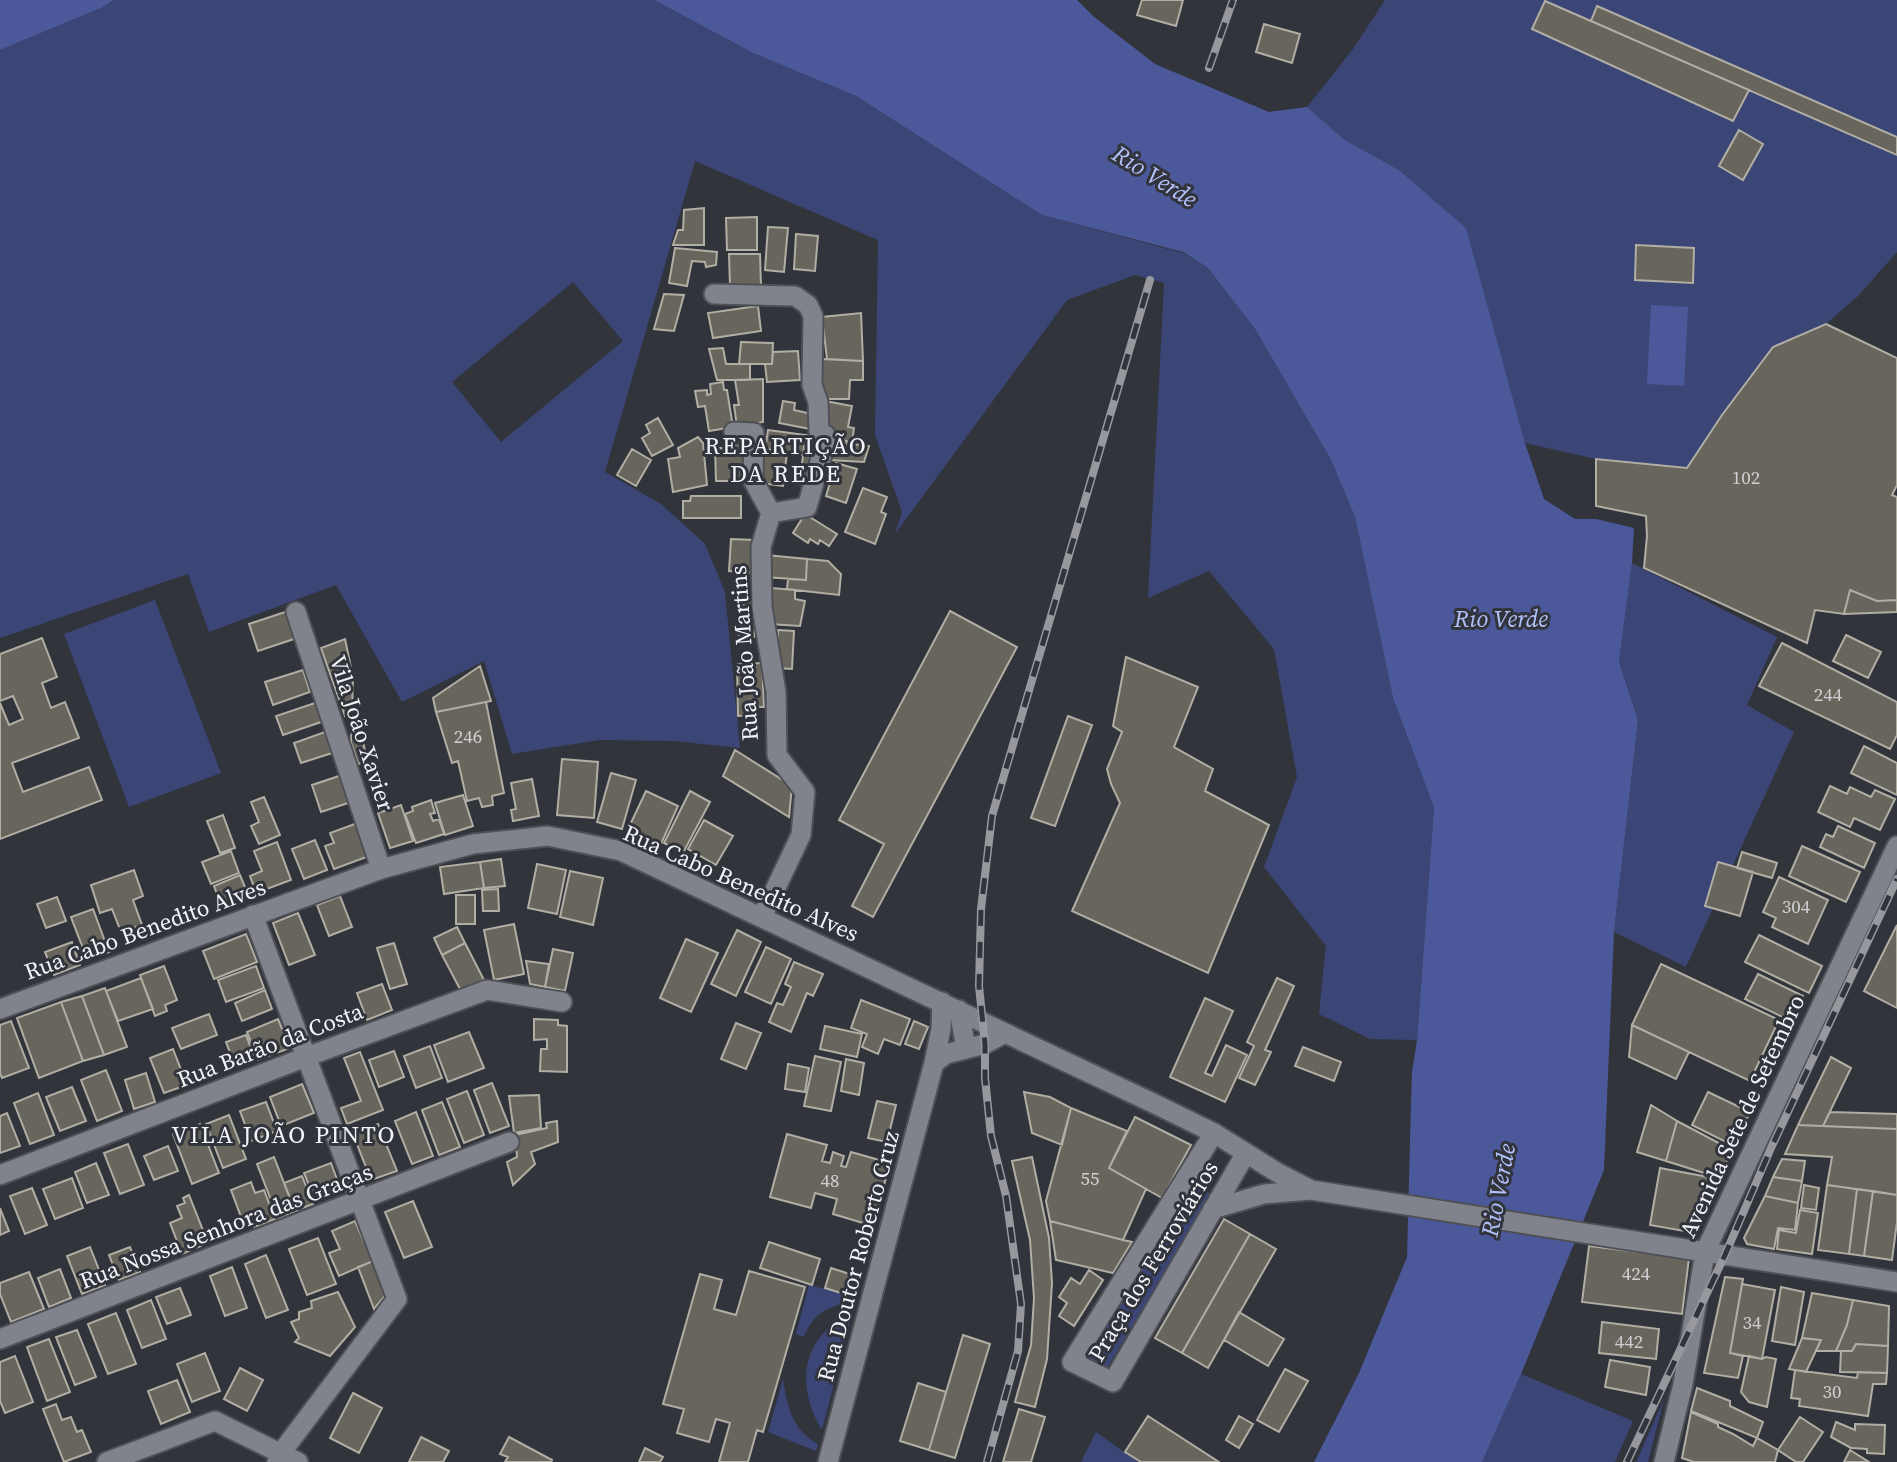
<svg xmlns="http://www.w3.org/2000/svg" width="1897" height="1462" font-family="'Source Serif 4',serif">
	<rect width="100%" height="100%" fill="#32343c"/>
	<path fill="#3b4677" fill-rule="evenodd" d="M114 0H654L753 53 856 96 1042 215 1183 253 1208 268 1255 329 1330 458 1355 517 1393 698 1434 808 1417 1040 1370 1039 1319 1014 1326 946 1264 867 1297 777 1274 649 1209 571 1148 598 1164 283 1135 275 1067 300 895 534 902 512 875 435 878 240 695 161 605 472 661 504 705 544 725 592 740 748 674 741 599 740 512 754 484 661 402 702 336 585 209 632 188 574 0 638V50L101 8ZM573 282 623 341 501 442 452 382Z
		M1385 0H1897V252L1857 297 1826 324 1773 347 1722 415 1687 468 1596 459 1525 443 1465 228 1399 170 1345 140 1307 107 1353 49Z
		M1632 563 1777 637 1747 705 1794 732 1686 967 1614 932 1638 720 1619 662Z
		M155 600 221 773 129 807 64 634Z
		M1192 1182 1212 1195 1105 1371 1085 1359Z
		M809 1285 855 1297 854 1302C828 1306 814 1312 804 1337L796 1334Z
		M852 1314 822 1430C795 1386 801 1335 852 1314Z
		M1521 1374 1633 1421 1615 1462H1482Z
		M783 1379C787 1406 792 1430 818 1444L816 1451 768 1432Z
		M1664 1399 1648 1462H1636Z
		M1096 1432 1138 1462H1081Z"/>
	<path fill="#4b589a" d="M0 0H114L101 8 0 50Z
		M654 0H1077L1093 16 1155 64 1269 112 1307 107 1345 140 1399 170 1466 228 1525 443 1544 499 1575 519H1596L1634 528 1632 563 1619 662 1638 720 1614 932 1604 1170 1521 1374 1482 1462H1314L1359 1373 1407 1257 1411 1103 1412 1072 1417 1040 1434 808 1393 698 1355 517 1330 458 1255 329 1208 268 1183 252 1042 215 856 96 753 53Z
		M1651 305 1688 307 1684 386 1647 384Z"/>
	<path fill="#68655d" stroke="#b1aea4" stroke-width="2" d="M1142 0H1183L1176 26 1137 15Z
		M1545 1 1749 90 1733 121 1532 29Z
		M1597 6 1897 137V155L1591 21Z
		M1264 24 1300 34 1292 63 1256 52Z
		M1739 130 1763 144 1743 180 1719 166Z
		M704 208V245H673L678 230H683L684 210Z
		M757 217V250H727L726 218Z
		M768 227 788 228 784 272 765 270Z
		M796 234 818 236 815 271 794 269Z
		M1636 245 1694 248 1693 283 1635 280Z
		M675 248 717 252 716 265 706 267 705 262 692 261 687 286 669 283Z
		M729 254H760L761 286H730Z
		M664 294 684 295 674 331 654 329Z
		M758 306 761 331 713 338 708 313Z
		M861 313 863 361 827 359 822 317Z
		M1826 324 1897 358V485L1892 495 1897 497V600L1877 601 1850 590 1844 614 1815 610 1807 643 1644 568 1647 536 1646 516 1596 506V459L1687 468 1722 415 1773 347Z
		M741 342 773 343 772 364H739Z
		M723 348 726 364H750V380H717L709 349Z
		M798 351 800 380 767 382 765 364H772L773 352Z
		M822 359 863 361V380H850L849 399H821Z
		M763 379V422L737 427 734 405H739L735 380Z
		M723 382 724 390H727L733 427 709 431 705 406 698 407 695 391 707 390V395L711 394 710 384Z
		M783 401 795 403 794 410 812 414 810 429 779 423Z
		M825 401 852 406 848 427 854 428 852 442 834 439 835 433 825 431Z
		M658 418 673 445 652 456 642 438 650 433 646 425Z
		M768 430 806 435 803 455 765 449Z
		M806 435 816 437 809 485 799 484Z
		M698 437 703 443 707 485 673 492 668 459 680 457 678 448Z
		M735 438H744L745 481H716L715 448H726V445H735Z
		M844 443 869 446 864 462 830 460 831 450H843Z
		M632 449 651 460 636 486 617 475Z
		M765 449 787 452 783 486 760 483Z
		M836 463 857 469 846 503 826 496Z
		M863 488 887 497 881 512 886 514 875 544 845 532Z
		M691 496H741V518H683V501H690Z
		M805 514 837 534 829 546 820 540 818 544 810 539 808 543 793 533Z
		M731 539 755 540 753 573 729 571Z
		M766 555 807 559 806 580 765 577Z
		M807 559 828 561 841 574 839 595 787 589 788 579 806 580Z
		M771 588 795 590V599L805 601 800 626 769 624Z
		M744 589 759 591 754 637 739 636Z
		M1850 590 1877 601 1897 600V612L1844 614Z
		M291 610 300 637 258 651 249 624Z
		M950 611 1017 647 873 917 852 906 884 844 839 820Z
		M778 630 794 631 792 669 777 668Z
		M1846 635 1881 652 1868 678 1833 661Z
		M42 638 57 677 42 683 51 708 65 702 79 738 12 763 23 792 89 767 102 800 0 839V703L9 725 23 719 13 696 0 701V654Z
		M345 639 353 677 352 712 345 716 321 648Z
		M1782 643 1897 702V735L1890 749 1759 686Z
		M1126 657 1198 687 1174 747 1213 769 1205 791 1269 825 1208 973 1072 911 1120 803 1111 784 1107 769 1122 732 1113 726Z
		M762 663 764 707H749V715L738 716 737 664Z
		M480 666 491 701 436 712 433 698Z
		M303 670 310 692 273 705 265 682Z
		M318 702 324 721 283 735 276 716Z
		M486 702 504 793 492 796 493 805 482 807 479 798 467 801 458 761 452 763 436 712Z
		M1068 716 1092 725 1055 826 1031 818Z
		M364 721 362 736 367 761 358 764 351 743 352 722Z
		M325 732 332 753 301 763 294 743Z
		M1864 746 1897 763V795L1851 773Z
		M735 750 792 786 789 817 723 776Z
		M562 759 598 762 594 818 557 815Z
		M611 773 636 780 622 829 597 822Z
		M342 775 351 802 321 812 312 785Z
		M532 779 539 816 513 821 511 810 516 809 511 783Z
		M1830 786 1847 794 1850 787 1871 797 1875 790 1895 799 1880 830 1854 818 1850 827 1818 812Z
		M646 791 678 806 661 844 628 829Z
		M690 791 710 802 683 853 664 843Z
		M463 795 473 826 445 835 435 803Z
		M264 797 280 835 259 844 251 826 259 822 251 802Z
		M431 800 435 813 430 814 433 821 439 819 444 834 416 843 405 814 413 811 412 807Z
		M401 805 413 841 390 848 378 813Z
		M223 815 235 848 220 853 207 821Z
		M704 820 733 836 716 865 688 849Z
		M360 822 372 855 334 869 325 846 334 843 330 833Z
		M1838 826 1875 843 1864 868 1820 847 1826 834 1833 837Z
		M315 840 327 870 304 879 292 849Z
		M277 842 291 880 256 893 250 876 262 871 254 851Z
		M1802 846 1860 872 1846 902 1789 876Z
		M231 851 239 873 211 884 202 862Z
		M1742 852 1777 863 1772 878 1737 868Z
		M501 859 505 886 484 888 480 862Z
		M480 862 484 888 444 894 440 867Z
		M1718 862 1753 872 1740 916 1705 906Z
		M537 864 566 870 557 914 528 908Z
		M134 870 143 896 133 900 142 925 121 932 112 909 100 913 91 885Z
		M570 871 603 878 593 925 560 917Z
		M240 875 249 897 222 908 214 886Z
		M1779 877 1828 900 1808 944 1772 927 1776 918 1763 912Z
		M498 889 499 911H483L482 890Z
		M456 895H475V924H456Z
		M340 896 352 927 329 936 317 905Z
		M57 897 66 921 46 928 37 904Z
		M93 909 109 952 87 959 71 917Z
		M298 913 315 955 289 965 273 923Z
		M514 924 524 974 494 980 484 930Z
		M1897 925V1008L1864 991Z
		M457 927 465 943 442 955 434 938Z
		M737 930 761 942 736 996 711 984Z
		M246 934 257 962 214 979 203 951Z
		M1759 935 1822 966 1809 993 1745 962Z
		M686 939 718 953 691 1012 660 998Z
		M72 942 80 965 54 975 45 952Z
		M394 943 407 984 390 989 377 948Z
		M465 943 484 980 461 991 442 955Z
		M766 947 791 959 771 1004 745 992Z
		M553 949 573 953 565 991 545 987Z
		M526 961 549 964 545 987 530 984Z
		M794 962 823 974 813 996 807 993 791 1032 769 1022 777 1003 783 1005 791 987 785 984Z
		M1661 964 1779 1020 1750 1081 1632 1025Z
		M164 966 177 1000 165 1005 167 1011 155 1016 140 975Z
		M256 966 264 988 226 1002 218 980Z
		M1758 974 1803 996 1791 1021 1745 999Z
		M141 978 153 1009 118 1021 106 991Z
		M1277 978 1294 986 1265 1050 1271 1052 1255 1085 1239 1078 1254 1046 1247 1042Z
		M382 984 392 1010 367 1020 357 993Z
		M105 988 127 1047 104 1055 82 996Z
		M265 990 272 1009 242 1021 235 1003Z
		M82 996 104 1055 83 1061 61 1002Z
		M1205 998 1233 1011 1205 1073 1212 1076 1226 1045 1247 1055 1225 1102 1170 1077Z
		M861 1000 910 1019 900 1045 884 1039 878 1054 862 1047 867 1034 851 1028Z
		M61 1002 83 1061 39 1078 17 1018Z
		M209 1014 217 1035 181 1049 172 1028Z
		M278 1019 290 1048 258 1060 247 1032Z
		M534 1019 558 1020V1025L567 1026V1072L540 1071 541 1049H547V1039L534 1040Z
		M11 1021 29 1068 2 1078 0 1073V1025Z
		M914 1021 928 1027 919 1049 905 1044Z
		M736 1023 761 1033 746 1069 721 1059Z
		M1632 1025 1689 1052 1676 1079 1629 1057Z
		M825 1026 862 1034 857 1057 820 1049Z
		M469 1032 484 1068 448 1082 434 1045Z
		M246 1035 255 1059 235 1066 226 1042Z
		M430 1046 442 1078 416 1088 404 1056Z
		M1303 1047 1341 1062 1334 1081 1295 1066Z
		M173 1049 187 1085 164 1093 150 1058Z
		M394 1051 404 1077 379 1087 369 1060Z
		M360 1052 383 1110 347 1124 341 1108 361 1101 344 1058Z
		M815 1056 841 1062 831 1111 804 1106Z
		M1831 1057 1851 1068 1823 1126 1798 1125Z
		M846 1059 864 1063 859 1095 841 1091Z
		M788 1064 809 1068 805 1092 785 1089Z
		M106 1070 122 1111 97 1121 81 1080Z
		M146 1073 155 1102 134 1109 125 1080Z
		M492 1083 509 1126 490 1133 474 1090Z
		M302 1084 314 1113 281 1126 270 1097Z
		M72 1087 86 1121 60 1131 46 1097Z
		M467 1091 484 1135 464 1143 447 1099Z
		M1024 1092 1050 1097 1071 1108 1062 1145 1032 1133Z
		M1708 1092 1750 1112 1734 1146 1692 1125Z
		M38 1093 54 1135 30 1144 14 1103Z
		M539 1095 541 1128 514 1133 509 1096Z
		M877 1101 896 1105 887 1142 868 1138Z
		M266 1102 277 1131 251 1141 240 1111Z
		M442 1102 460 1147 439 1155 422 1110Z
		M1651 1105 1677 1121 1666 1161 1637 1152Z
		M1071 1108 1127 1131 1109 1168 1146 1189 1123 1240 1050 1221 1046 1201Z
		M416 1112 433 1156 412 1164 395 1121Z
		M1830 1112 1897 1114V1129L1823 1126Z
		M7 1113 20 1146 0 1153V1116Z
		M229 1115 246 1159 223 1168 206 1124Z
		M1135 1117 1191 1145 1162 1198 1109 1168Z
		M557 1121 558 1142 531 1152 535 1164 513 1185 507 1162 517 1157 515 1135 547 1128 546 1123Z
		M1677 1121 1732 1150 1720 1178 1666 1161Z
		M200 1124 219 1173 192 1184 173 1134Z
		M378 1124 397 1171 371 1180 353 1134Z
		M1798 1125 1897 1129V1195L1827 1185 1832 1157 1785 1154Z
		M787 1134 827 1145 822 1161 830 1163 833 1152 844 1156 841 1166 846 1167 851 1152 890 1163 873 1226 833 1214 837 1199 815 1193 811 1208 770 1197Z
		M128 1144 144 1185 120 1194 104 1153Z
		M168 1146 178 1171 154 1180 144 1156Z
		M274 1157 295 1211 278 1218 257 1164Z
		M1032 1157 1049 1238 1052 1283 1047 1359 1035 1407 1015 1402 1031 1345 1034 1298 1030 1240 1012 1161Z
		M1782 1159 1805 1161 1802 1181 1773 1177Z
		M96 1163 109 1195 87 1203 75 1172Z
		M331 1163 341 1190 315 1200 304 1173Z
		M1660 1168 1719 1179 1695 1233 1650 1225Z
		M302 1176 313 1204 295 1211 284 1183Z
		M1773 1177 1802 1181 1798 1203 1765 1196Z
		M72 1178 83 1208 55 1219 43 1189Z
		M251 1182 255 1193 264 1190 275 1219 254 1227 249 1214 241 1217 231 1190Z
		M1804 1185 1819 1188 1816 1210 1801 1208Z
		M1827 1185 1857 1189 1849 1254 1818 1250Z
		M32 1188 47 1225 25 1234 10 1196Z
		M1857 1189 1873 1191 1864 1256 1849 1254Z
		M1873 1191 1897 1195V1222L1892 1260 1864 1256Z
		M189 1195 208 1243 182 1254 170 1223 182 1218 177 1206 185 1203 183 1198Z
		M1765 1196 1798 1203 1795 1230 1778 1228 1774 1249 1747 1244 1744 1238Z
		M413 1201 432 1247 404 1258 385 1212Z
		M0 1208 9 1231 0 1235Z
		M1800 1210 1818 1213 1812 1254 1777 1249 1779 1230 1796 1233Z
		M1224 1219 1250 1234 1182 1353 1155 1338Z
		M355 1221 373 1261 339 1276 329 1253 340 1249 332 1231Z
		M1050 1221 1123 1240 1132 1242 1113 1273 1056 1260Z
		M1250 1234 1276 1249 1208 1368 1182 1353Z
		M318 1238 336 1284 307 1295 289 1249Z
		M769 1242 820 1259 812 1285 760 1268Z
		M1589 1246 1689 1258 1682 1314 1582 1302Z
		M90 1247 105 1285 82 1294 67 1256Z
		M130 1247 140 1272 119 1280 109 1255Z
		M266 1255 288 1310 266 1318 245 1264Z
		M373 1261 385 1296 374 1309 358 1267Z
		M232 1267 247 1308 225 1316 210 1276Z
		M831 1268 859 1277 854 1297 825 1288Z
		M60 1269 71 1298 49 1307 38 1278Z
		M1089 1270 1103 1280 1074 1326 1059 1316 1067 1303 1059 1297 1071 1278 1080 1284Z
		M749 1271 805 1287 763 1432 757 1430 748 1462H719L730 1423 716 1419 709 1442 677 1433 684 1409 663 1404 700 1274 722 1280 714 1309 736 1315Z
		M29 1272 44 1309 11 1322 0 1294V1283Z
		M1725 1277 1743 1279 1730 1353 1743 1356 1738 1378 1704 1373Z
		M1742 1284 1775 1290 1762 1359 1730 1353Z
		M1781 1287 1804 1292 1795 1345 1772 1341Z
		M180 1288 191 1315 167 1324 156 1297Z
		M338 1292 355 1327 330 1356 295 1342 299 1338 291 1322 299 1319V1312L312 1308 311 1301Z
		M1812 1293 1853 1300 1847 1325 1836 1351H1816L1821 1340 1802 1338Z
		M151 1300 166 1339 142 1348 127 1310Z
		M1853 1300 1889 1306 1888 1346 1856 1344 1852 1351H1836L1847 1325Z
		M1239 1312 1284 1339 1268 1366 1224 1340Z
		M116 1313 136 1364 108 1374 88 1324Z
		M1602 1322 1659 1329 1656 1359 1599 1353Z
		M77 1330 96 1377 75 1385 56 1337Z
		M963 1335 990 1344 955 1458 929 1450Z
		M1802 1338 1821 1340 1806 1372 1789 1369Z
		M49 1339 70 1392 47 1401 27 1347Z
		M1856 1344 1888 1346 1887 1373 1840 1372 1841 1351H1852Z
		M205 1353 220 1391 192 1402 177 1364Z
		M15 1356 33 1402 5 1413 0 1401V1362Z
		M1749 1356 1762 1359 1766 1357 1776 1359 1767 1407 1749 1402 1741 1392Z
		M1610 1360 1650 1367 1646 1395 1605 1387Z
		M240 1368 263 1380 247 1411 224 1399Z
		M1285 1369 1308 1381 1279 1432 1257 1420Z
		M1795 1370 1857 1378 1858 1372 1887 1373 1886 1384H1873L1868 1416 1799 1406 1800 1399 1791 1398Z
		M177 1380 190 1412 161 1424 148 1391Z
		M918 1383 946 1392 929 1450 900 1441Z
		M1697 1388 1730 1401V1406L1763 1422 1757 1438 1691 1411Z
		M353 1393 382 1408 359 1453 330 1438Z
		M56 1404 62 1420 71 1417 77 1432 82 1430 91 1452 64 1462 43 1409Z
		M1019 1409 1045 1417 1031 1462H1003Z
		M1691 1412 1718 1424V1427L1733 1434 1753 1446 1757 1438 1778 1450 1775 1462H1694L1682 1458Z
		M1148 1416 1219 1462H1141L1125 1452Z
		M1239 1416 1253 1424 1239 1448 1226 1440Z
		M1800 1417 1823 1432 1803 1462H1796L1778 1450Z
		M1836 1422 1855 1430V1424L1885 1425 1884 1454 1867 1453V1449L1851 1448 1831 1437Z
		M421 1437 449 1451 443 1462H409Z
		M509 1437 552 1460 551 1462H505L508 1457 500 1454Z
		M645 1448 663 1457 660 1462H639Z
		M1850 1450 1869 1462H1844Z"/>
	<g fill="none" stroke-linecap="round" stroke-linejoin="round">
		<g stroke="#4e5056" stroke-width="23">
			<path id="minor" d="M714 294 795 296 808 305 813 316 812 385 818 402 819 432 825 435V444L807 507 771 513
				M734 432 754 433 753 480 771 513 761 547 762 607 776 692 777 755 805 792 801 835 762 917
				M296 612 381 869
				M253 915 397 1299 281 1453 277 1462
				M1214 1133 1072 1362 1113 1382 1246 1153
				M0 1175 306 1057 487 990 562 1002
				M0 1339 509 1142
				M107 1462 215 1421 298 1462"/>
		</g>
		<g stroke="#4e5056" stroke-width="23">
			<path id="tertiary" d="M1705 1252 1897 1282"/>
		</g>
		<g stroke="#4e5056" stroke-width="23">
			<path id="secondary" d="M0 1009 381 869 473 844 548 836 621 851 1155 1104 1214 1133 1278 1173 1311 1190
				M959 1010 966 1049
				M934 1063 946 1054 985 1044 1005 1033
				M1213 1209 1264 1194 1311 1190 1705 1252
				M828 1462 934 1063 941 1029 942 1002
				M1664 1462 1683 1384 1705 1252 1897 846"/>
		</g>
		<use href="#minor" stroke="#81838c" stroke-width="19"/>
		<use href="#tertiary" stroke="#81838c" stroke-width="19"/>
		<use href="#secondary" stroke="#81838c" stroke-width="19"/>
		<g stroke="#96989e" stroke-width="8">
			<path id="rail" d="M1209 68 1233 0
				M987 1462 1018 1351 1021 1304 1006 1196 991 1136 985 1078V1044L979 986 981 909 992 816 1150 280
				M1627 1462 1725 1255 1771 1148 1897 879"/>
		</g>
		<use href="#rail" stroke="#32343c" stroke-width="5" stroke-dasharray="16" stroke-linecap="butt"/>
	</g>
	<g text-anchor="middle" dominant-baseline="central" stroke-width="6" stroke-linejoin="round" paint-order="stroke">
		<g font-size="19" fill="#d0d0d2">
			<text x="1746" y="477">102</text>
			<text x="1828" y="694">244</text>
			<text x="468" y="736">246</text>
			<text x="1796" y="906">304</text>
			<text x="1090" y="1178">55</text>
			<text x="830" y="1180">48</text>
			<text x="1636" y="1273">424</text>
			<text x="1752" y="1322">34</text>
			<text x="1629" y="1341">442</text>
			<text x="1832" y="1391">30</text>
		</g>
		<g font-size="23" fill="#f3f4f9" stroke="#32343c">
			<text transform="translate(744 653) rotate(-94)">Rua João Martins</text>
			<text transform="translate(362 733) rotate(72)">Vila João Xavier</text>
			<text transform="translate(741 883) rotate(24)">Rua Cabo Benedito Alves</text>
			<text transform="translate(145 929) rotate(-20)">Rua Cabo Benedito Alves</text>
			<text transform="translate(270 1045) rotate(-21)">Rua Barão da Costa</text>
			<text transform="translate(1742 1116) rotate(-65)">Avenida Sete de Setembro</text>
			<text transform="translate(226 1226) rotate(-21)">Rua Nossa Senhora das Graças</text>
			<text transform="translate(858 1256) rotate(-75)">Rua Doutor Roberto Cruz</text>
			<text transform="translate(1153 1261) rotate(-59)">Praça dos Ferroviários</text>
		</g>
		<g font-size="24" font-style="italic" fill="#b2c1fa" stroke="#32343c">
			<text transform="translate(1155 176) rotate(32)">Rio Verde</text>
			<text x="1501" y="618">Rio Verde</text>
			<text transform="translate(1498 1190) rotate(-79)">Rio Verde</text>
		</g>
		<g font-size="24" letter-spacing="2" fill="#f3f4f9" stroke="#32343c">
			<text x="786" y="445">REPARTIÇÃO<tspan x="786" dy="28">DA REDE</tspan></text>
			<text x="284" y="1134">VILA JOÃO PINTO</text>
		</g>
	</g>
</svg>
